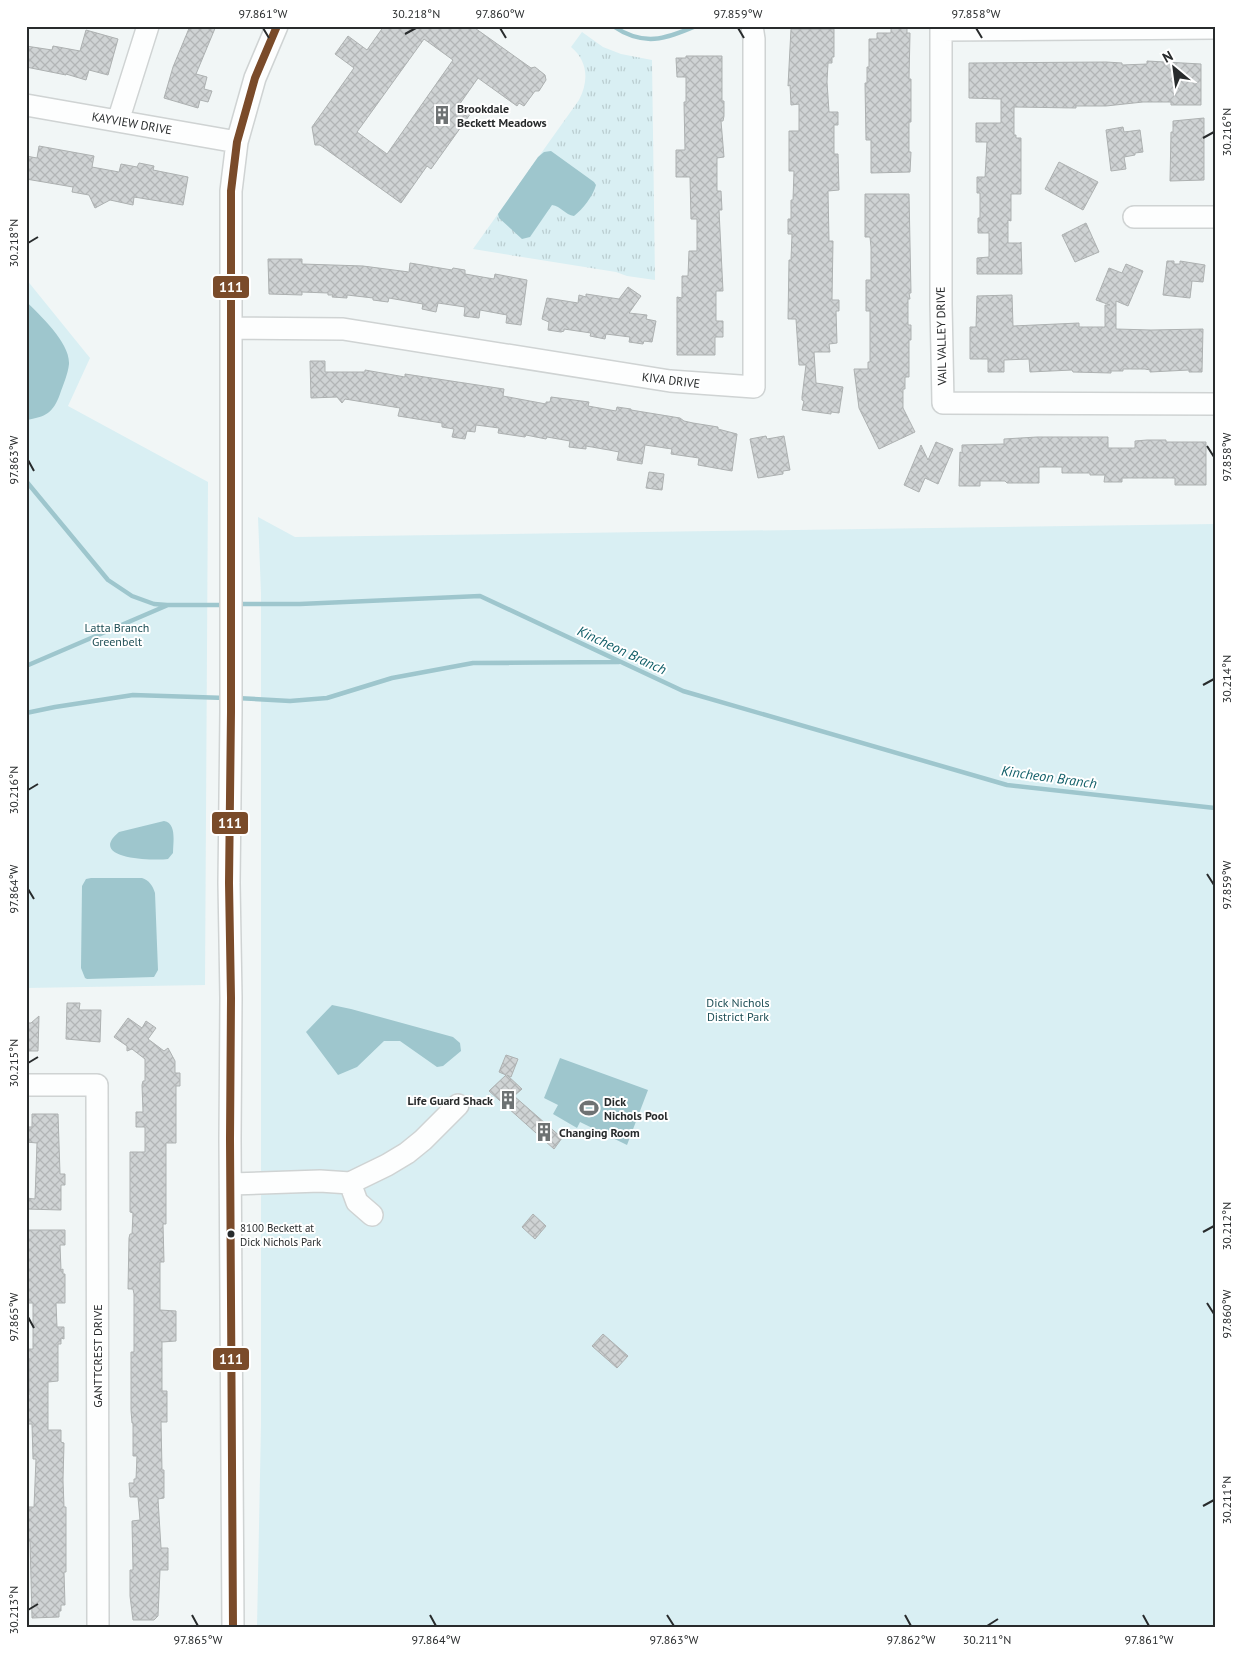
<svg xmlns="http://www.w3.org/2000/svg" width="1241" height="1653" font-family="'PT Sans',sans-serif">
	<defs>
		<pattern id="grass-tufts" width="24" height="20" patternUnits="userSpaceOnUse" patternTransform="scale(1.25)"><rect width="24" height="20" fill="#d9eff3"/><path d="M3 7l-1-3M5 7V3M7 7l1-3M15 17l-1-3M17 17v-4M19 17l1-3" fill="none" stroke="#bacdd0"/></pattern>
		<pattern id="building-cross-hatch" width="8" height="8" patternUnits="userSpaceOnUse" patternTransform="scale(1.25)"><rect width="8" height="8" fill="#cfd3d4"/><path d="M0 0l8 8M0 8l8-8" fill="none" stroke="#b2b5b6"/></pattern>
	</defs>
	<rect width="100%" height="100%" fill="#f1f6f6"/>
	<path fill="url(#grass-tufts)" d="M582 32 603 47 621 54 652 60 655 280 627 276 616 272 473 249 579 100C589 81 588 61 571 47Z"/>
	<path fill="#d9eff3" d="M26 279 90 358 68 406 208 482 205 985 26 988Z
		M258 517 295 537 1215 524V1627H257L261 1425V593Z"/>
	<path fill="#9ec6cd" d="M551 151 594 182 596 185C593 196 583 209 574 216 565 215 561 206 552 205L530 237 522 239 499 218 498 214 538 157 544 152Z
		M26 301C40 316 70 342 69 364 68 374 63 385 60 394 53 413 46 417 26 420Z
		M164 821C177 823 173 843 173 853L168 859C154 861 86 859 119 832Z
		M91 878H142C149 880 153 886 155 893L158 970 154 977 87 979 85 978 81 968 82 886 86 879Z
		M332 1005 351 1009 453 1037 460 1043 461 1051 443 1066 437 1067 400 1041H384L357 1067 338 1075 306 1032Z
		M560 1058 648 1090 627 1145 580 1122 577 1128 553 1114 558 1105 544 1098Z"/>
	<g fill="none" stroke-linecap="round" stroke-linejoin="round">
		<path stroke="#9ec6cd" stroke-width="4.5" d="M613 26C644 47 665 39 696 26
			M26 481 108 580 132 596 154 604 167 605
			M238 604H300L480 596 683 691 1007 785 1215 808
			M26 666 168 605H225
			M236 698 290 701 327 698 392 678 473 663 619 662
			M26 713 55 707 133 695 226 698"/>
	</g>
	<path fill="url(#building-cross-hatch)" stroke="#adb1b1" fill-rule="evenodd" d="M190 26H216L196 74 207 77 204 89 212 91 208 102 200 100 198 108 164 98 173 67Z
		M384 26H472L531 68 535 67 545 75 546 80 539 91H535L524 106 519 103 517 106 478 78 459 105 471 113 431 169 427 166 401 203 320 145H315L312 127 354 68 335 54 348 36 367 50ZM424 39 453 60 387 154 357 132Z
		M891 26H907V33H910L909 79H911V122H909V152H911L910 172 871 173V140H866L865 83H867V67H869V39H877V33H891Z
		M791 29H834V57H832V63H828L827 82 829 112H838V125H834V154H838L839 190 828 191 829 241H833L832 300H839V311H836L837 343 829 344 830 352H814L816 383 843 387 839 413 831 412V414L802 410 804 401 802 400V397L806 365H799L796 319H788L789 260H791L792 234H788V219H791V200H793L794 171H789V131H799V104L791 105 790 85 788 86Z
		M86 30 118 39 108 75 89 70 86 80 66 74V75L26 67V46L52 50 53 46 80 51Z
		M686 56H722V101H724V116L723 121H721L724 157 717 158V191H721L722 210H719L723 291H716V321H723V337H715V355H677V297L682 298V276H688L689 251H697V219H691L690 177H676V150H685L684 102H686V77H677L676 58H686Z
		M1147 61 1201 64V105H1171V102H1143L1106 106H1076V108L1014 107V135H1016V138H1021V194H1011V221L1008 220V243H1020V244L1021 242 1022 274H977V258L989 257V233H978V218H980V193H977V177H985L987 142H976V123H1001V99L969 98V63L1106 62 1122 63V65L1147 64Z
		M1204 118V180L1170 181 1171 132H1173V121Z
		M1123 127 1124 132 1140 130 1143 152 1135 153V155L1124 157 1126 169 1111 171 1106 130Z
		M39 146 94 156 92 167 119 172 121 164 137 167 139 163 154 166 153 170 188 177 183 205 134 197 133 205 110 200 95 208 89 195 72 192 73 187 26 179V156L37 158Z
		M1059 162 1098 182 1083 210 1045 189Z
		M865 194H909L911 293H909L910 299H908V325H911V340H909V377H905V389H903V408L915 432 879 449 859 408 854 369H868V362H870V311H866V280H871V247L870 237H865Z
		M1086 223 1099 252 1075 262 1062 235Z
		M268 259H302V264L363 266 409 272 410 263 452 270 453 268 465 270V274L494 279 495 274 527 280 521 325 506 323 507 315 480 310 479 318 464 316 465 307 438 303 436 312 422 309 423 304 389 298 388 302 373 300V298L347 295V298L332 297 333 295H328V293L302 292V295L269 294Z
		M1167 261H1174V264H1180V261L1205 265 1203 282 1192 281 1190 298 1163 295Z
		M1126 264 1143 271 1128 306 1116 301V329L1151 330 1203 329 1202 372H1189V370L1150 372V370L1145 369H1123V371H1111V373L1073 372 1072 370 1030 372 1029 359 1004 360V372H988V359H970V327H976L977 296 1012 295 1013 326 1079 323V327H1105V305H1110L1096 300 1109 268 1122 273Z
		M628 287 641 296 629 313 647 315 646 319 656 321 652 342 644 341 643 344 629 342 630 337 606 334 605 339 590 336 591 333 564 329V331L561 332 548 330 549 322 542 319 547 298 578 303 579 295 586 297V294L619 299Z
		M310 361H325V372H365V370L405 377V374L504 389 503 396 546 404V402H550L551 397 589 402 588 406 616 411 617 407 631 409V410L680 418 684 421 693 423 718 427V429L737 434 732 471 698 465 699 458 671 454 672 449 645 445 642 464 617 460 619 452 609 450 586 446V449L569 447 570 441 547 437 546 439 526 435 525 437 498 433 499 428 476 425 475 432 467 431 465 439 452 437 454 429 442 427V423L398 416 400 408 345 399 342 403 337 397 311 398Z
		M766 436 767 439 784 436 790 470 783 471V474L758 478 750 439Z
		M1037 437H1108V448H1135V441L1147 440H1166V442H1206V485H1175V478H1122V482H1104L1105 475H1090V473H1062V467H1039V483H1007L1005 481H980V486H959L960 452 962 453V445L1004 444V439Z
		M936 442 953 449 938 484 925 478 919 492 904 485 921 445 928 460Z
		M649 472 664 474 662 490 646 488Z
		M67 1003H80L79 1010H101L100 1042 66 1039Z
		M39 1016 38 1051H26V1023H31Z
		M128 1018 142 1028 146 1021 156 1028 148 1039 164 1051 168 1048 175 1061V1073H180V1086H176V1143H166V1224H163L164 1262H160V1310L176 1311V1341L162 1342V1391H167V1422H161L162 1470H164V1498L158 1499 161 1548H168V1570H160L158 1616 154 1620H133L130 1596V1570H133L132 1521 140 1520 138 1497H130L129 1483H134V1479H136L137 1456H133V1423H132L131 1410V1352H134V1294L133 1289H128L129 1238 130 1234H132L133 1213 130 1212V1152H145V1127H136V1112H143L142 1085 143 1081H145V1059L132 1049 127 1051V1046L114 1037Z
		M506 1055 518 1059 511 1077 507 1075 522 1089 514 1096 562 1138 554 1149 489 1091 506 1075 499 1072Z
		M32 1114H58L60 1174H65V1185H61V1210L26 1209V1198L35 1199 37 1143 26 1142V1127H32Z
		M533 1214 546 1226 535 1239 522 1227Z
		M26 1230H65V1245H60L61 1270 63 1269V1274H65V1303H56L57 1327H64V1339L61 1338V1344H58V1381L48 1382V1430H61V1442L64 1443 63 1480 64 1507H66V1572H64L65 1605H61V1611H59V1617L32 1618 30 1541H26V1507H34L36 1459H33L32 1424H26V1395H29V1358L28 1357V1349H33V1303H27Z
		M603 1334 628 1356 617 1368 592 1346Z"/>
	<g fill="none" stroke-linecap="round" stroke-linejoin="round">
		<g stroke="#cfd3d3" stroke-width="24">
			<path id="minor" d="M941 26V304L943 403 1215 404
				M941 30 1215 28
				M26 105 237 142
				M118 121 148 26
				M1134 217H1215
				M231 328 343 329 670 381 754 387V39L752 26
				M26 1085H97L98 1627
				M350 1183 357 1202 372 1215
				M231 1184 320 1181 350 1183 387 1165 407 1153 423 1140 458 1105
				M233 1627 230 1139 231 998 229 883 231 712V191L237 142 255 78 277 26"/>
		</g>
		<use href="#minor" stroke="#fdfefe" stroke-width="21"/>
		<g stroke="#fff" stroke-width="11">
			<path id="bus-1" d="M233 1627 230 1139 231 998 229 883 231 712V191L237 142 255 78 277 26"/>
		</g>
		<use href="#bus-1" stroke="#7a4b2a" stroke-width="8"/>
	</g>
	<path fill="none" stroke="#282b2c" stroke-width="2" d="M263 28 269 38M500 28 506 38M738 28 744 38M976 28 982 38M405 34 416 28M1203 138 1214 132M28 243 38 237M1207 446 1214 457M28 460 34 471M1203 685 1214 679M28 790 38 784M1207 874 1214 885M28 889 34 899M28 1063 38 1057M1203 1232 1214 1226M1207 1303 1214 1314M28 1317 34 1328M1203 1506 1214 1500M28 1610 38 1604M192 1615 198 1626M430 1615 436 1626M667 1615 674 1626M905 1615 911 1626M1143 1615 1149 1626M987 1626 998 1619"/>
	<defs>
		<g id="building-bare" transform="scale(1.5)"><path d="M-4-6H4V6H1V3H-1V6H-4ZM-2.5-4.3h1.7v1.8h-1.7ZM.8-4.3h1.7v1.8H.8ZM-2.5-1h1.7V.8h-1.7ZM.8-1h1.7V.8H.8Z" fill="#6e7273" stroke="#fff" stroke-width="2.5" paint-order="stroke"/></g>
		<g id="stadium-bare" transform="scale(1.5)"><path d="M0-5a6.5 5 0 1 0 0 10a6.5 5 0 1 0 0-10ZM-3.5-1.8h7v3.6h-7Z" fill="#6e7273" stroke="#fff" stroke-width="2.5" paint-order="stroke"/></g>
	</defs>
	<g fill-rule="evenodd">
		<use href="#building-bare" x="442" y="115"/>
		<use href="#building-bare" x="508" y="1100"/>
		<use href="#stadium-bare" x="589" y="1108"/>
		<use href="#building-bare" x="544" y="1132"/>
	</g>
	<circle fill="#282b2c" stroke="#fff" stroke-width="2" cx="231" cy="1234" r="4.5"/>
	<g text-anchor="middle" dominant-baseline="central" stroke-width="4" stroke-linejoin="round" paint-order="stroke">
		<g font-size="11" fill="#282b2c" stroke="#fff" text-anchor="start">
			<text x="240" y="1228">8100 Beckett at<tspan x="240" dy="14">Dick Nichols Park</tspan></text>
		</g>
		<g font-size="12" font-weight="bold" fill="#282b2c" stroke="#fff" text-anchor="start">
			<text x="457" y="108">Brookdale<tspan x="457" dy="14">Beckett Meadows</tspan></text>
			<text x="493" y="1100" text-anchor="end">Life Guard Shack</text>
			<text x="604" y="1101">Dick<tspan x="604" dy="14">Nichols Pool</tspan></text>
			<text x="559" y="1132">Changing Room</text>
		</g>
		<g font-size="12" fill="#282b2c" stroke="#fff">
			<text transform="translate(132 123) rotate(10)">KAYVIEW DRIVE</text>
			<text transform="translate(941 336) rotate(-91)">VAIL VALLEY DRIVE</text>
			<text transform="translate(671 380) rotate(7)">KIVA DRIVE</text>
			<text transform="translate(97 1356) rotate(-90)">GANTTCREST DRIVE</text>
		</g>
		<g font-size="12" fill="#215158" stroke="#fff">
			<text x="117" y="627">Latta Branch<tspan x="117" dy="14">Greenbelt</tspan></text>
			<text x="738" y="1002">Dick Nichols<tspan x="738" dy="14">District Park</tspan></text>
		</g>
		<g font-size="14" font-style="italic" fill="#0f5d67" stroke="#fff">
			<text transform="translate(622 650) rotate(25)">Kincheon Branch</text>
			<text transform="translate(1049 777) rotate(8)">Kincheon Branch</text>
		</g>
	</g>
	<g stroke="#fff" stroke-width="2">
		<rect x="212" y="275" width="38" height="24" rx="5" fill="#7a4b2a"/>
		<rect x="211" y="811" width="38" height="24" rx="5" fill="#7a4b2a"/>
		<rect x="212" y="1347" width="38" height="24" rx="5" fill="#7a4b2a"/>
	</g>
	<g font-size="14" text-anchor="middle" font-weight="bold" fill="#fff">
		<text x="231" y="292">111</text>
		<text x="230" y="828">111</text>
		<text x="231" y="1364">111</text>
	</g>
	<rect width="1241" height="1653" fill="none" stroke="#ffffff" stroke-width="55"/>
	<g transform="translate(1174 68) rotate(331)" stroke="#ffffff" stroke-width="4" paint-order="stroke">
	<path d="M0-4L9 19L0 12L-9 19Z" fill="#282b2c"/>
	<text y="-8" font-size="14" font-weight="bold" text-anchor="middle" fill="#282b2c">N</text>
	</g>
	<rect x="28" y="28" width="1186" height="1598" fill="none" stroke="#282b2c" stroke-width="2"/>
	<g font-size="12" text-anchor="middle" fill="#282b2c">
		<text x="263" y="18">97.861°W</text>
		<text x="416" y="18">30.218°N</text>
		<text x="500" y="18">97.860°W</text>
		<text x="738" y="18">97.859°W</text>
		<text x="976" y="18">97.858°W</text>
		<text transform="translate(1227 132) rotate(-90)" y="4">30.216°N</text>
		<text transform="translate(14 243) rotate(-90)" y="4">30.218°N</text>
		<text transform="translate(1227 457) rotate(-90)" y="4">97.858°W</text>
		<text transform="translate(14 460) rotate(-90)" y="4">97.863°W</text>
		<text transform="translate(1227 679) rotate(-90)" y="4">30.214°N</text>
		<text transform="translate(14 790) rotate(-90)" y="4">30.216°N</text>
		<text transform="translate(1227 885) rotate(-90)" y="4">97.859°W</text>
		<text transform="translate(14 889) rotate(-90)" y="4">97.864°W</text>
		<text transform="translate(14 1063) rotate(-90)" y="4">30.215°N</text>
		<text transform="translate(1227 1226) rotate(-90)" y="4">30.212°N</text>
		<text transform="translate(1227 1314) rotate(-90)" y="4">97.860°W</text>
		<text transform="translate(14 1317) rotate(-90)" y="4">97.865°W</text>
		<text transform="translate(1227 1500) rotate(-90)" y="4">30.211°N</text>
		<text transform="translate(14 1610) rotate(-90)" y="4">30.213°N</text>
		<text x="198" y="1644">97.865°W</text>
		<text x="436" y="1644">97.864°W</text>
		<text x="674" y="1644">97.863°W</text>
		<text x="911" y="1644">97.862°W</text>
		<text x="987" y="1644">30.211°N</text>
		<text x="1149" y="1644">97.861°W</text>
	</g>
</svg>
